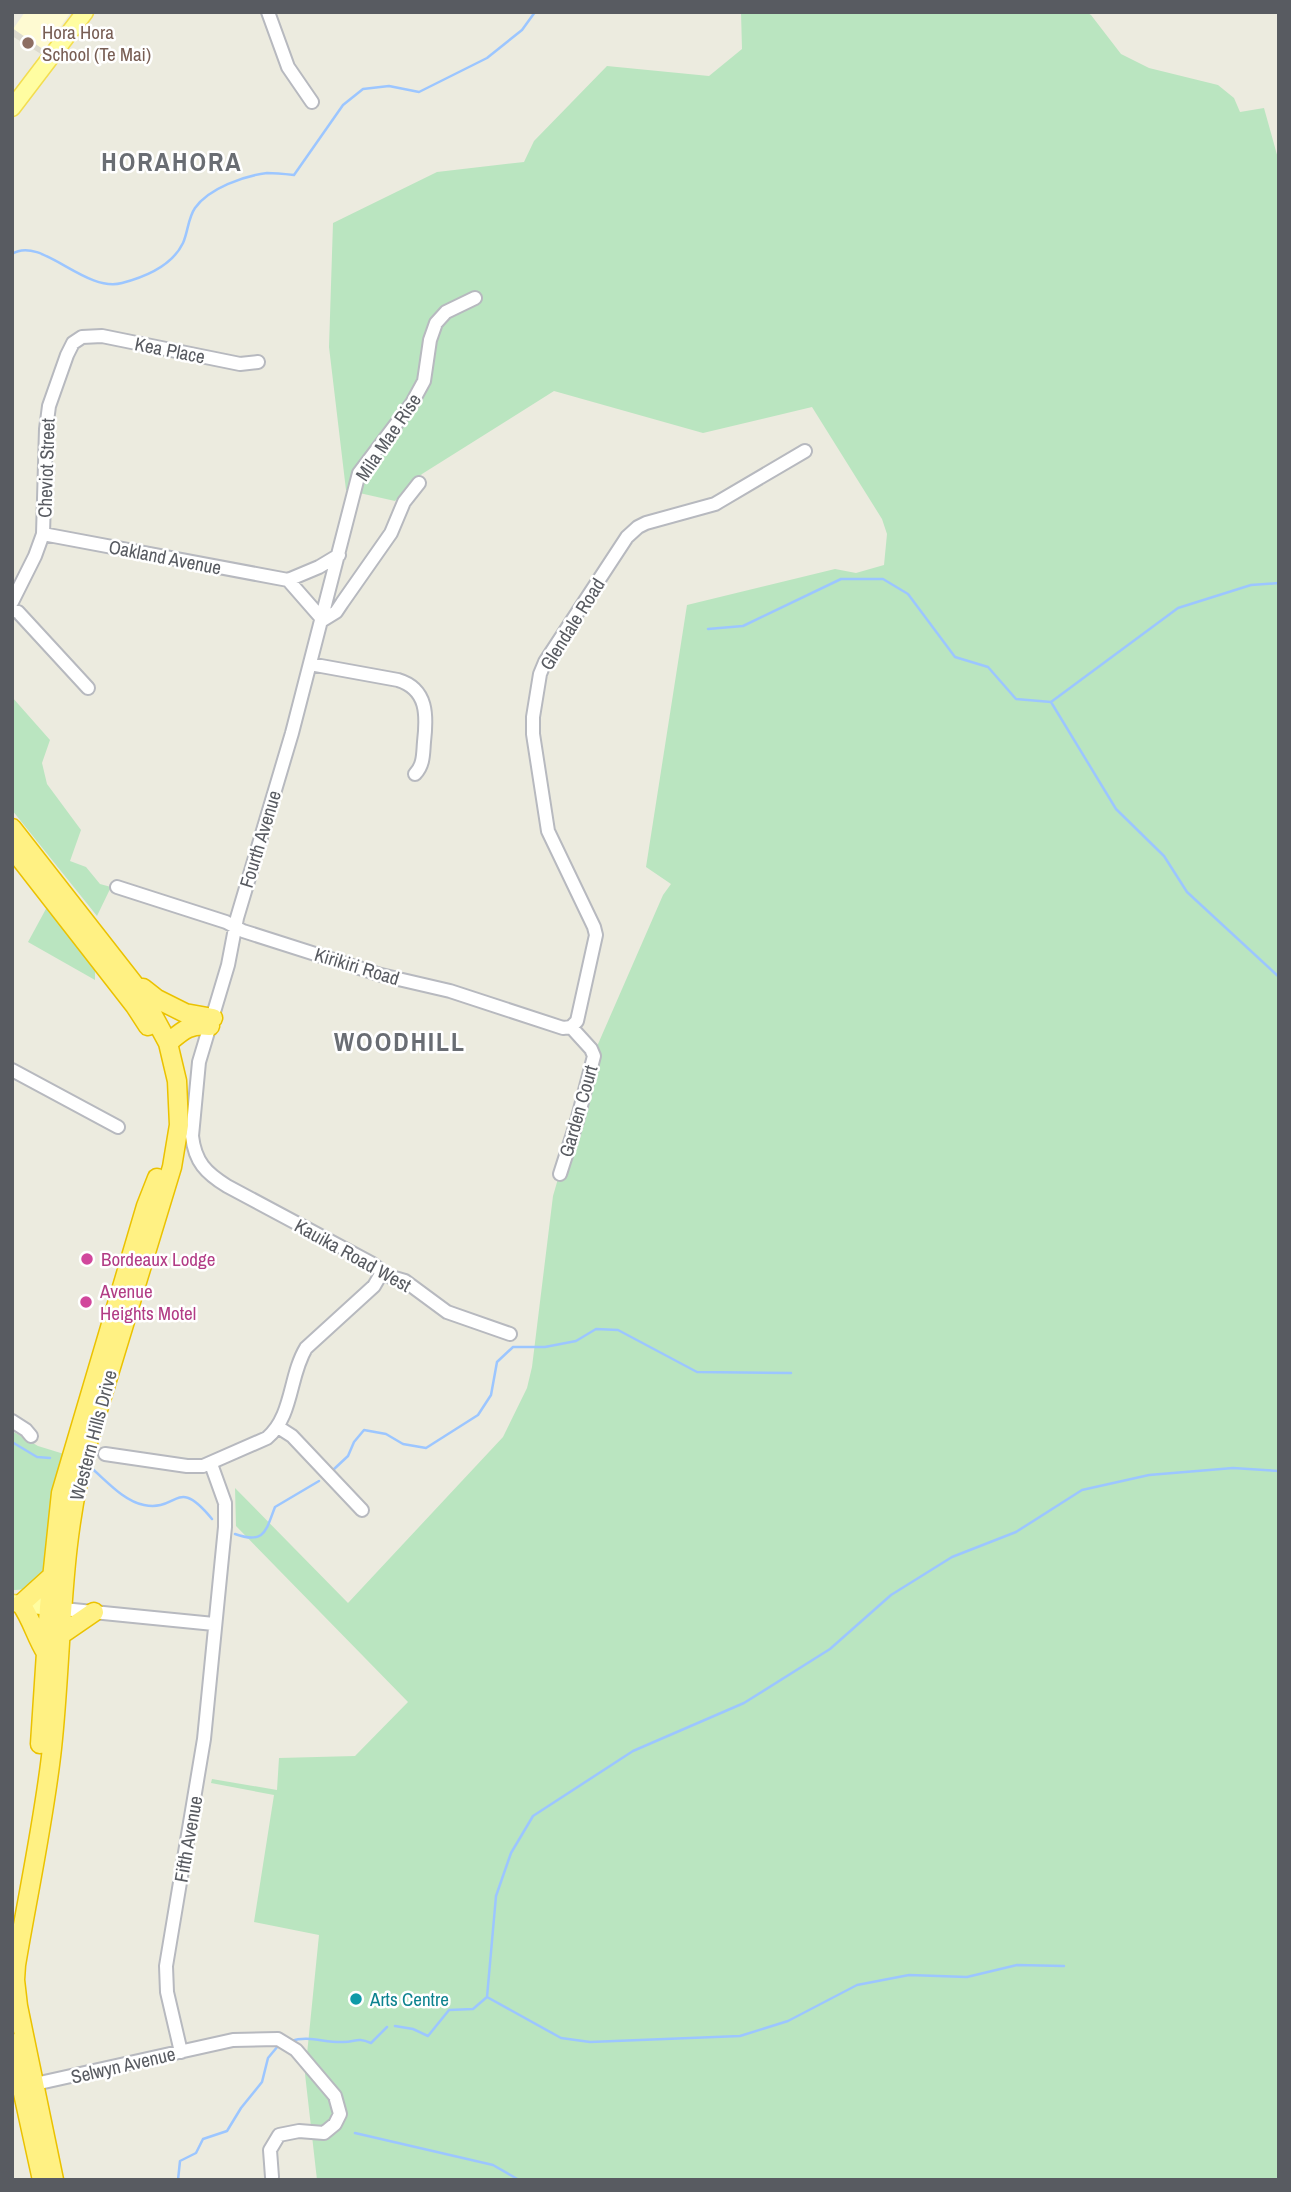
<svg xmlns="http://www.w3.org/2000/svg" width="1291" height="2192" font-family="'Archivo Narrow',sans-serif">
	<rect width="100%" height="100%" fill="#ecebdf"/>
	<path fill="#fefad2" d="M25 12H71L44 50 13 29Z"/>
	<path fill="#dcdace" d="M12 28 44 50 41 54 12 36Z"/>
	<path fill="#bae5c0" d="M741 12H1086L1091 15 1121 54 1149 68 1218 85 1234 98 1240 112 1264 108 1279 162V2180H317L305 2074 319 1935 254 1922 274 1795 211 1783 212 1779 277 1790 279 1758 355 1756 408 1702 236 1526 235 1488 348 1603 503 1437 527 1388 532 1367 553 1196 595 1051 663 895 671 884 646 867 687 605 835 569 856 573 884 565 887 534 882 519 812 407 703 433 554 391 422 474 395 501 346 490 329 347 333 223 437 172 524 162 534 141 607 66 709 76 742 49Z
		M12 697 50 740 42 763 47 784 81 830 70 861 86 867 100 884 111 887 97 916 12 810Z
		M47 907 95 966V980L28 942Z
		M12 1431 38 1446 64 1454 44 1576C33 1584 26 1591 12 1590Z"/>
	<g fill="none" stroke-linecap="round" stroke-linejoin="round">
		<path stroke="#9cc6ff" stroke-width="2.5" d="M12 254C41 235 84 293 122 283 145 277 172 266 183 243 188 232 188 218 195 208 209 188 244 176 267 173 275 173 285 174 294 175L343 105 363 89 389 86 419 92 487 58 522 30 535 12
			M708 629 743 626 841 579H883L908 594 955 657 988 667 1016 699 1051 702 1178 608 1251 585 1279 583
			M1051 702 1116 809 1164 856 1187 892 1279 977
			M12 1442 37 1457 50 1458
			M89 1466C105 1479 123 1501 144 1505 179 1512 176 1475 212 1519
			M333 1470 348 1456 354 1442 364 1430 386 1434 403 1444 426 1448 478 1415 491 1395 497 1362 513 1347H545L576 1341 596 1329 618 1330 697 1372 791 1373
			M235 1534C265 1545 266 1530 275 1507L319 1481
			M487 1997 561 2038 590 2042 740 2036 788 2021 857 1985 909 1975 967 1977 1017 1965 1064 1966
			M395 2026 413 2029 428 2036 449 2010 473 2009 487 1997 496 1896 511 1853 533 1816 633 1751 744 1703 830 1649 891 1595 952 1557 1016 1532 1082 1490 1149 1475 1233 1468 1279 1471
			M291 2041C309 2035 325 2043 343 2042 357 2042 356 2037 371 2043L387 2027
			M355 2133 493 2165 519 2180
			M178 2180 180 2161 196 2153 203 2139 227 2131 241 2108 262 2082 268 2058 278 2046"/>
		<g stroke="#b7b9bf" stroke-width="16">
			<path id="minor" d="M268 12 288 67 312 102
				M475 298 446 312 436 323 430 340 424 381 412 403 359 473 292 733 237 918 228 965 199 1062 192 1136C195 1162 206 1173 227 1186L371 1263 379 1269 381 1274 405 1281 447 1312 510 1334
				M43 534 288 580 319 567 339 555
				M288 580 323 620 336 612 342 603 391 533 404 502 419 483
				M12 602 35 556 43 534 46 429 49 406 67 355 73 343 82 337 102 336 240 364 258 362
				M12 610 18 612 88 688
				M310 664 398 680C428 689 427 716 424 742 423 753 424 765 415 774
				M117 887 226 922 243 931 381 975 450 991 563 1028 571 1027 591 1049 594 1056 577 1121 560 1174
				M571 1027 577 1021 596 935 594 927 548 831 533 734V717L540 674 545 662 627 537 638 527 646 523 715 504 805 451
				M12 1070 118 1127
				M12 1421 26 1430 31 1436
				M278 1427 292 1436 362 1510
				M105 1454 187 1466H203L267 1438C293 1416 289 1376 306 1348L374 1286 381 1274
				M63 1609 214 1624
				M181 2052 167 1992 166 1966 204 1739 225 1527V1503L211 1464
				M35 2084 233 2040 278 2039 296 2050 335 2096 340 2114 335 2124 324 2133 299 2131 279 2135 270 2150 272 2177"/>
		</g>
		<g stroke="#f3dd50" stroke-width="19">
			<path id="major" d="M12 108 85 12
				M12 1603 61 1608"/>
		</g>
		<g stroke="#ebc200" stroke-width="21">
			<path id="highway" d="M12 828 141 993 168 1043 177 1081 179 1125 172 1167 87 1446C59 1543 63 1648 52 1748 44 1821 28 1893 16 1965L15 1980 18 2006 54 2180
				M12 848 135 1006 148 1026
				M143 988 157 999 185 1013 213 1018
				M168 1043C182 1031 190 1023 210 1026
				M62 1634 94 1612
				M46 1653C36 1637 32 1620 21 1604L52 1576
				M40 1744 49 1607 61 1493 146 1206 157 1178
				M12 2043 42 2180"/>
		</g>
		<use href="#minor" stroke="#fff" stroke-width="12"/>
		<use href="#major" stroke="#fffda1" stroke-width="16"/>
		<use href="#highway" stroke="#fff183" stroke-width="18"/>
	</g>
	<circle fill="#8d6e63" stroke="#fff" stroke-width="2.5" cx="28" cy="43" r="7"/>
	<g fill="#d1479c" stroke="#fff" stroke-width="2.5">
		<circle cx="87" cy="1259" r="7"/>
		<circle cx="86" cy="1302" r="7"/>
	</g>
	<circle fill="#0f9aa8" stroke="#fff" stroke-width="2.5" cx="356" cy="1999" r="7"/>
	<g text-anchor="middle" dominant-baseline="central" stroke-width="5" stroke-linejoin="round" paint-order="stroke">
		<g font-size="19" fill="#785e54" stroke="#fff" text-anchor="start">
			<text x="42" y="32">Hora Hora<tspan x="42" dy="22">School (Te Mai)</tspan></text>
		</g>
		<g font-size="19" fill="#585b61" stroke="#fff">
			<text transform="translate(170 350) rotate(11)">Kea Place</text>
			<text transform="translate(388 437) rotate(-56)">Mila Mae Rise</text>
			<text transform="translate(46 468) rotate(-88)">Cheviot Street</text>
			<text transform="translate(165 557) rotate(11)">Oakland Avenue</text>
			<text transform="translate(572 624) rotate(-58)">Glendale Road</text>
			<text transform="translate(260 839) rotate(-73)">Fourth Avenue</text>
			<text transform="translate(357 966) rotate(17)">Kirikiri Road</text>
			<text transform="translate(578 1111) rotate(-74)">Garden Court</text>
			<text transform="translate(353 1255) rotate(29)">Kauika Road West</text>
			<text transform="translate(93 1435) rotate(-75)">Western Hills Drive</text>
			<text transform="translate(188 1839) rotate(-80)">Fifth Avenue</text>
			<text transform="translate(123 2065) rotate(-13)">Selwyn Avenue</text>
		</g>
		<g font-size="19" fill="#b23c85" stroke="#fff" text-anchor="start">
			<text x="101" y="1259">Bordeaux Lodge</text>
			<text x="100" y="1291">Avenue<tspan x="100" dy="22">Heights Motel</tspan></text>
		</g>
		<g font-size="19" fill="#0d838f" stroke="#fff" text-anchor="start">
			<text x="370" y="1999">Arts Centre</text>
		</g>
		<g font-size="26" font-weight="bold" letter-spacing="2" fill="#696d73" stroke="#fff">
			<text x="172" y="161">HORAHORA</text>
			<text x="400" y="1041">WOODHILL</text>
		</g>
	</g>
	<rect width="1291" height="2192" fill="none" stroke="#585b61" stroke-width="28"/>
</svg>
